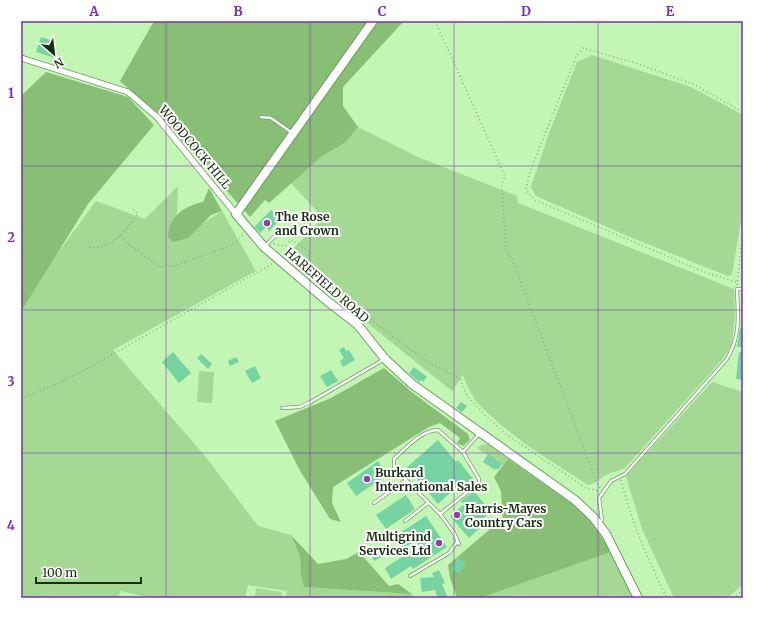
<svg xmlns="http://www.w3.org/2000/svg" width="764" height="619" font-family="Merriweather,serif">
	<rect width="100%" height="100%" fill="#c3f6b4"/>
	<path fill="#a5d795" d="M592 55 691 87 743 115V210L732 274 728 276 630 237 536 196 531 187 549 133 577 62Z
		M358 127 418 157 517 196 518 203 734 289 735 316 732 344 722 360 625 468C619 471 612 472 606 475 599 479 596 483 588 485L528 446 501 425 477 403 468 388 463 375 452 391 285 257 323 218 290 182 321 157 346 142Z
		M178 186 177 213 168 237 174 242 222 211 256 271 113 350 205 456 258 526 291 535 300 556 301 575 304 587 412 594 413 598H286L287 591 248 585 245 598H150L121 591 118 598H21V312L57 254 96 201 145 219Z
		M199 371 214 372 212 403 197 402Z
		M712 382 743 392V585L727 598H674L642 529 626 476Z
		M487 444 508 459 503 465 477 448 481 445Z
		M611 552 633 598H480Z
		M256 588 282 592 281 598H255Z"/>
	<path fill="#88be76" d="M154 21H404L343 87V106L358 127 346 142 321 157 269 203 265 200 250 217 161 117 120 81Z
		M46 72 128 97 154 125 88 204 21 312V96Z
		M209 188 222 211 211 215 188 238 173 242 168 237C169 216 184 206 203 202Z
		M384 368 413 393 468 434 470 440 463 446 457 443 460 438 440 423 429 427 333 487 332 503 341 522 330 519 299 469 275 421 331 398Z
		M508 459 577 507 591 520 611 552 480 598H457L450 578 448 565 503 518 501 491 494 477Z
		M291 535 318 564 346 559 359 552 389 586 398 584 412 594 304 587 301 575 300 556Z"/>
	<path fill="#77d3a1" d="M41 37 53 41 49 50 57 53 55 58 36 52Z
		M271 210 281 219 269 231 266 227 260 233 254 227Z
		M740 328H743V347H737Z
		M344 347 346 351 349 350 355 360 343 367 340 361 344 358 339 350Z
		M173 352 191 373 179 383 162 362Z
		M739 352H743V380L736 379Z
		M201 354 212 364 208 369 197 358Z
		M236 357 239 362 230 366 228 361Z
		M255 366 261 378 252 383 245 371Z
		M414 367 427 377 423 382 421 380 419 382 409 373Z
		M331 370 338 381 327 387 320 376Z
		M461 402 467 406 462 412 456 408Z
		M438 440 456 462 458 460 473 479 468 484 464 480 438 504 407 467Z
		M488 454 502 464 498 470 496 468 495 470 483 462Z
		M378 461 387 475 356 496 347 483Z
		M474 491 491 512 476 524 480 528 469 538 450 516 464 504 461 501Z
		M406 495 415 509 386 529 376 515Z
		M426 516 447 547 413 569 411 566 391 579 385 568 419 546 417 541 402 548 394 537Z
		M377 546 382 557 374 561 369 550Z
		M457 558 466 563 459 574 451 569Z
		M439 570 445 583 442 584 448 598H438L435 590 422 592 420 578 434 577 432 573Z"/>
	<g fill="none" stroke-linecap="round" stroke-linejoin="round">
		<g stroke="#6f9e60" stroke-width="4">
			<path id="lane" d="M261 117 271 118 291 132
				M264 247 275 236
				M282 408 299 407 309 403 383 360
				M374 503 406 480
				M440 514 479 483V479L463 452
				M405 521 428 503
				M599 522 602 520 599 498 611 481 625 474 727 359C741 334 738 317 737 289H743
				M459 544 454 533 440 514 394 468V459C406 448 422 430 438 430L463 452 479 434
				M410 576 449 553 457 542"/>
		</g>
		<g stroke="#6f9e60" stroke-width="7">
			<path id="street" d="M21 58 128 92 157 117 236 214"/>
		</g>
		<g stroke="#6f9e60" stroke-width="10">
			<path id="secondary" d="M373 21 236 214 264 247 327 301 357 324 385 359 412 384 575 500 593 517 606 534 638 598"/>
		</g>
		<path stroke="#87af7c" stroke-width="1.5" stroke-dasharray="1 3" stroke-linecap="butt" d="M435 21 505 176 502 185 506 251 512 259 597 483 601 489
			M120 236 128 244 160 267 173 266 231 246 243 235
			M274 244 285 246 291 240 308 250 310 263 316 274 388 333 425 360 460 379 467 396 485 415 507 435 586 488 599 491
			M89 247C113 250 125 230 138 214L131 207
			M736 282 707 273 535 200 526 191 529 174 576 57 583 48 636 63 695 85 743 112
			M737 285 743 230
			M21 398 55 385 88 368 272 264
			M621 480C631 521 648 560 667 598
			M733 598 743 590"/>
		<use href="#lane" stroke="#fff" stroke-width="2.5"/>
		<use href="#street" stroke="#fff" stroke-width="5.5"/>
		<use href="#secondary" stroke="#fff" stroke-width="8"/>
	</g>
	<path fill="none" stroke="#7b2cbf" stroke-width="1" stroke-opacity="0.55" d="M166 21V598M310 21V598M454 21V598M598 21V598M21 166H743M21 310H743M21 453H743"/>
	<g fill="#923ca9" stroke="#fff" stroke-width="1.5">
		<circle cx="267" cy="223" r="4"/>
		<circle cx="367" cy="479" r="4"/>
		<circle cx="457" cy="515" r="4"/>
		<circle cx="439" cy="543" r="4"/>
	</g>
	<g text-anchor="middle" dominant-baseline="central" stroke-width="4" stroke-linejoin="round" paint-order="stroke">
		<g font-size="12" fill="#1b2e15" stroke="#fff">
			<text transform="translate(195 147) rotate(50)">WOODCOCK HILL</text>
			<text transform="translate(327 285) rotate(41)">HAREFIELD ROAD</text>
		</g>
		<g font-size="12" font-weight="bold" fill="#1b2e15" stroke="#fff" text-anchor="start">
			<text x="275" y="216">The Rose<tspan x="275" dy="14">and Crown</tspan></text>
			<text x="375" y="472">Burkard<tspan x="375" dy="14">International Sales</tspan></text>
			<text x="465" y="508">Harris-Mayes<tspan x="465" dy="14">Country Cars</tspan></text>
			<text x="431" y="536" text-anchor="end">Multigrind<tspan x="431" dy="14">Services Ltd</tspan></text>
		</g>
	</g>
	<rect width="764" height="619" fill="none" stroke="#ffffff" stroke-width="44"/>
	<g transform="translate(54 54) rotate(152)" stroke="#ffffff" stroke-width="3" paint-order="stroke">
	<path d="M0-3L7 15L0 10L-7 15Z" fill="#1b2e15"/>
	<text y="-6" font-size="11" font-weight="bold" text-anchor="middle" fill="#1b2e15">N</text>
	</g>
	<path d="M36 577v6h105v-6" fill="none" stroke="#1b2e15" stroke-width="2"/>
	<text x="42" y="577" font-size="12" fill="#1b2e15" stroke="#ffffff" stroke-width="3" paint-order="stroke">100 m</text>
	<rect x="22" y="22" width="720" height="575" fill="none" stroke="#7b2cbf" stroke-width="1.5"/>
	<g font-size="13" text-anchor="middle" font-weight="bold" fill="#7b2cbf">
		<text x="94" y="16">A</text>
		<text x="238" y="16">B</text>
		<text x="382" y="16">C</text>
		<text x="526" y="16">D</text>
		<text x="670" y="16">E</text>
		<text x="11" y="98">1</text>
		<text x="11" y="242">2</text>
		<text x="11" y="386">3</text>
		<text x="11" y="530">4</text>
	</g>
</svg>
